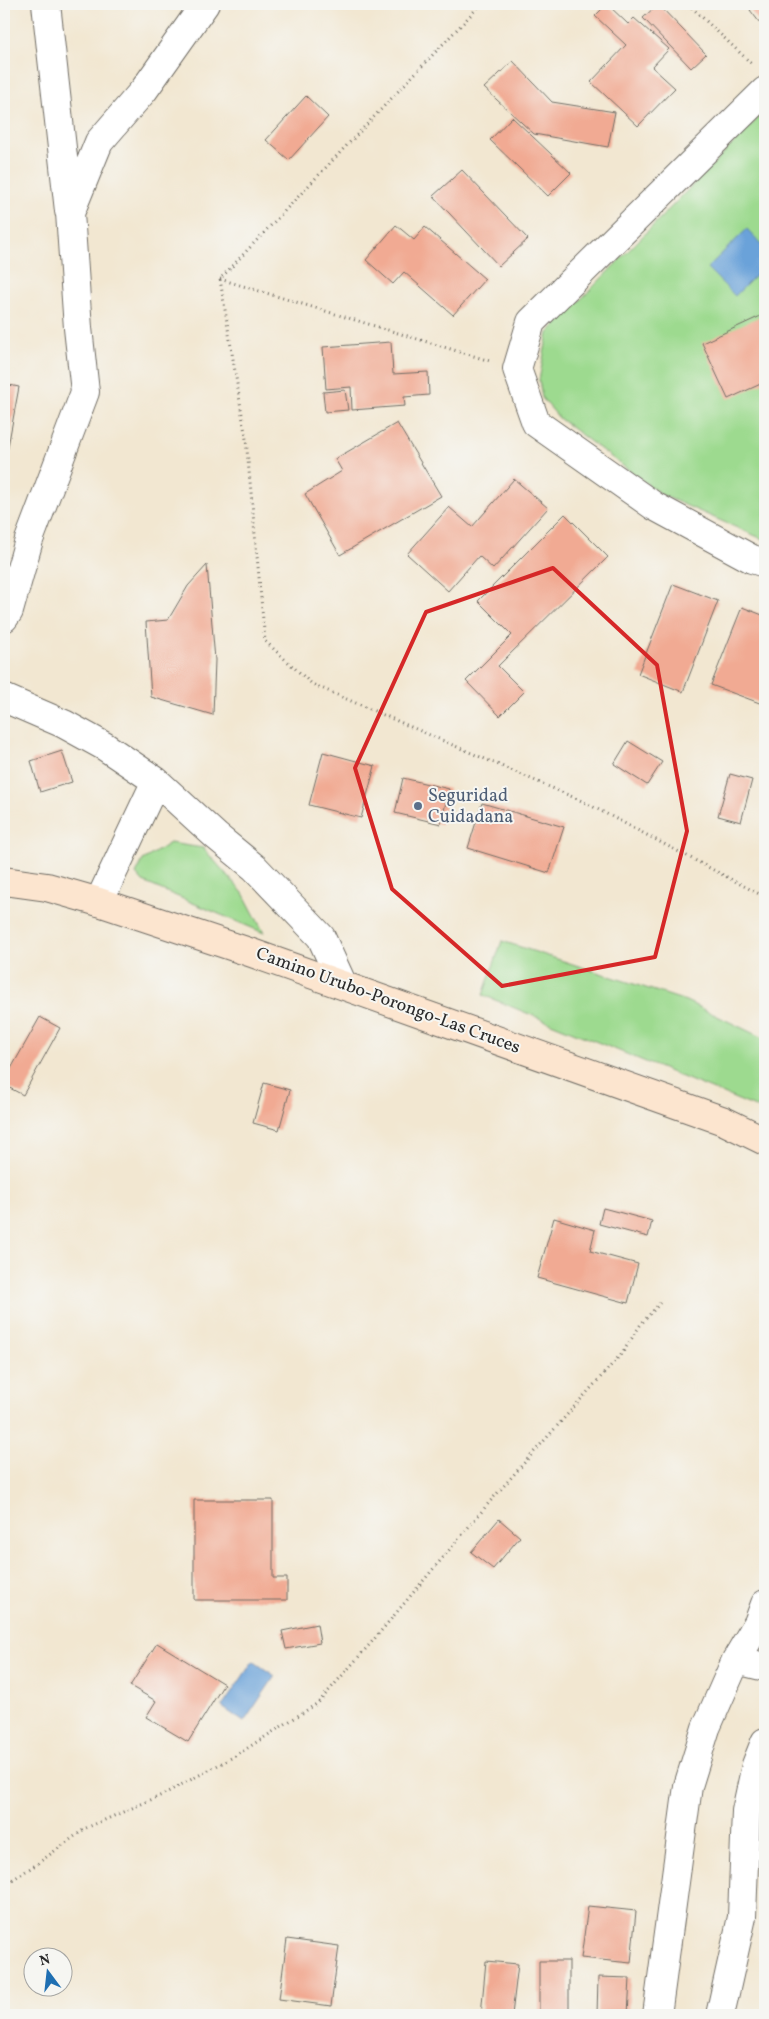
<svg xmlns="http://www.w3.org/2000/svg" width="769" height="2019" font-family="Vollkorn,serif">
	<rect width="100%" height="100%" fill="#f6f6f2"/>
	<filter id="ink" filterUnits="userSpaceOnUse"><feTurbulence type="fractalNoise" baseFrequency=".02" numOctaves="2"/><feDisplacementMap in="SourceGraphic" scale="10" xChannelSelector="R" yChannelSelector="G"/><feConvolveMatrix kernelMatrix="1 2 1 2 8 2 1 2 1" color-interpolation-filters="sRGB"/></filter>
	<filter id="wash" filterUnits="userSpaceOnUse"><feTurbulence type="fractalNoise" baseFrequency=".0096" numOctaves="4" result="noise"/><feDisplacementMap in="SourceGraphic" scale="20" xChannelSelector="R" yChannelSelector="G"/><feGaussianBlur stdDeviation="1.12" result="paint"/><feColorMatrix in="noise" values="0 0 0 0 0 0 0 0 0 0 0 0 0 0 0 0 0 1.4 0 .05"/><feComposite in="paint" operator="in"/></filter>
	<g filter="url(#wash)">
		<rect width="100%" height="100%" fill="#f2e7d1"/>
		<path fill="#9dda8f" stroke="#64825d" d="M765 111V540L662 495 560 419 542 398 539 380 548 333Z
			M170 843 203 848 243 893 264 933 143 882 136 874 143 860Z
			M502 941 686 1001 765 1039V1111L483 995Z"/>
		<path fill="#6ba2d9" stroke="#4b6682" d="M747 229 765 248V266L735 296 707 268Z
			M253 1661 275 1676 244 1722 222 1707Z"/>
		<g id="blocks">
			<path fill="#f1aa93" d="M607 4 628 24 634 18 669 49 652 67 675 88 638 126 591 82 626 45 595 16Z
				M658 4 706 54 691 68 643 18Z
				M757 4H765V25L763 27 750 10Z
				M513 61 552 102 615 112 608 147 534 134 484 88Z
				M306 96 328 117 289 160 266 140Z
				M512 117 571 173 548 196 490 140Z
				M462 170 528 239 499 266 433 196Z
				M396 225 414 240 425 227 485 279 453 315 404 272 393 284 366 260Z
				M765 314V382L728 399 702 343Z
				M391 342 393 374 428 372 429 395 404 397 405 406 352 410 351 387 326 389 323 347Z
				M4 384 19 387 7 452 4 451Z
				M345 390 348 410 325 412 323 392Z
				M397 423 441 496 340 555 305 494 342 471 335 459Z
				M514 479 548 508 493 569 479 556 448 591 407 554 449 507 472 527Z
				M565 514 608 557 498 666 524 692 500 716 466 681 512 635 478 601Z
				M207 565 215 660 213 715 151 697 146 622 168 620 188 586Z
				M673 584 718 601 683 692 638 674Z
				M742 607 765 616V705L711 685Z
				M628 741 662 762 647 785 614 764Z
				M62 751 72 782 40 792 31 761Z
				M323 752 375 766 361 818 309 805Z
				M730 774 752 780 741 822 718 816Z
				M403 778 449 789 441 824 395 813Z
				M482 803 564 827 549 873 468 848Z
				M40 1017 60 1028 23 1095 4 1085V1081Z
				M264 1083 290 1090 279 1130 253 1123Z
				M603 1208 652 1221 648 1237 599 1224Z
				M554 1218 595 1230 590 1251 638 1264 628 1303 537 1278Z
				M194 1500H273V1578H287V1600H194Z
				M499 1519 520 1537 493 1569 471 1552Z
				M317 1624 320 1643 286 1649 282 1631Z
				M157 1643 224 1684 188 1742 146 1717 156 1701 130 1686Z
				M588 1906 636 1911 631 1963 581 1958Z
				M287 1939 339 1946 331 2006 279 1999Z
				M486 1961 518 1964 512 2015H481Z
				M539 1961H569V2015H539Z
				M598 1977 630 1978 628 2015H597Z"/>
		</g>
	</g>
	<g filter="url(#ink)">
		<use href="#blocks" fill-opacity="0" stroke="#716d65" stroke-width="1"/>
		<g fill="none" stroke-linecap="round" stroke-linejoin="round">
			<g stroke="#716d65" stroke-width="30">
				<path id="street" d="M46 4 69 211
					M765 91 531 322 517 369 536 423 654 506 752 559 765 563
					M4 618 9 611 29 540 85 392 78 328 70 213 99 142 144 90 205 4
					M4 698 64 724 104 746 156 781 216 836 255 868 321 937 343 985
					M99 902 156 781
					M736 1660 765 1667
					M657 2015 688 1786 706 1728 736 1660 758 1623 765 1604
					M720 2015 742 1917 746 1811 756 1765 765 1742"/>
			</g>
			<g stroke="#716d65" stroke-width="30">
				<path id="secondary" d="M4 881 47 887 99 902 252 953 724 1121 765 1141"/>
			</g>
			<path stroke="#716d65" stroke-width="3" stroke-dasharray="1 4" stroke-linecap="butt" d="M481 4 220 279 246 439 265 641 312 684 582 801 765 897
				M688 4 753 65
				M220 279 490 361
				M4 1885 37 1864 86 1828 162 1795 235 1756 318 1703 370 1644 493 1498 623 1352 641 1324 660 1303"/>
			<use href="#street" stroke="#fff" stroke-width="28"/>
			<use href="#secondary" stroke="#fce5cf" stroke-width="28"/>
		</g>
	</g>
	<path fill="none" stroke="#d62828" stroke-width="4" stroke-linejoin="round" d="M553 568 657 665 687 831 655 957 502 986 392 889 355 768 426 612Z"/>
	<circle fill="#5c6f8a" stroke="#f6f6f2" stroke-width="2" cx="418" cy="806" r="5"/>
	<g text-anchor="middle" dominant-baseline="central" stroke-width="4" stroke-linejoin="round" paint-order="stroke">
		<g font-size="18" fill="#4e5e75" stroke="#f6f6f2" text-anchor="start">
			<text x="428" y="796">Seguridad<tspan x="428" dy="21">Cuidadana</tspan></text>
		</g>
		<g font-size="18" fill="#2b2b2b" stroke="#f6f6f2">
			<text transform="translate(388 1001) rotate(20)">Camino Urubo-Porongo-Las Cruces</text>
		</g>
	</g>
	<rect width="769" height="2019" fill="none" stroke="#f6f6f2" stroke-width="20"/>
	<g transform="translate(48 1972) rotate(345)"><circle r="24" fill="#f6f6f2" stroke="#a5a5a2"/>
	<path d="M0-4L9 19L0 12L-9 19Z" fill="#1f6fb2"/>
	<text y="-8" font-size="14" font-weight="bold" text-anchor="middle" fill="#2b2b2b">N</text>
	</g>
</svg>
